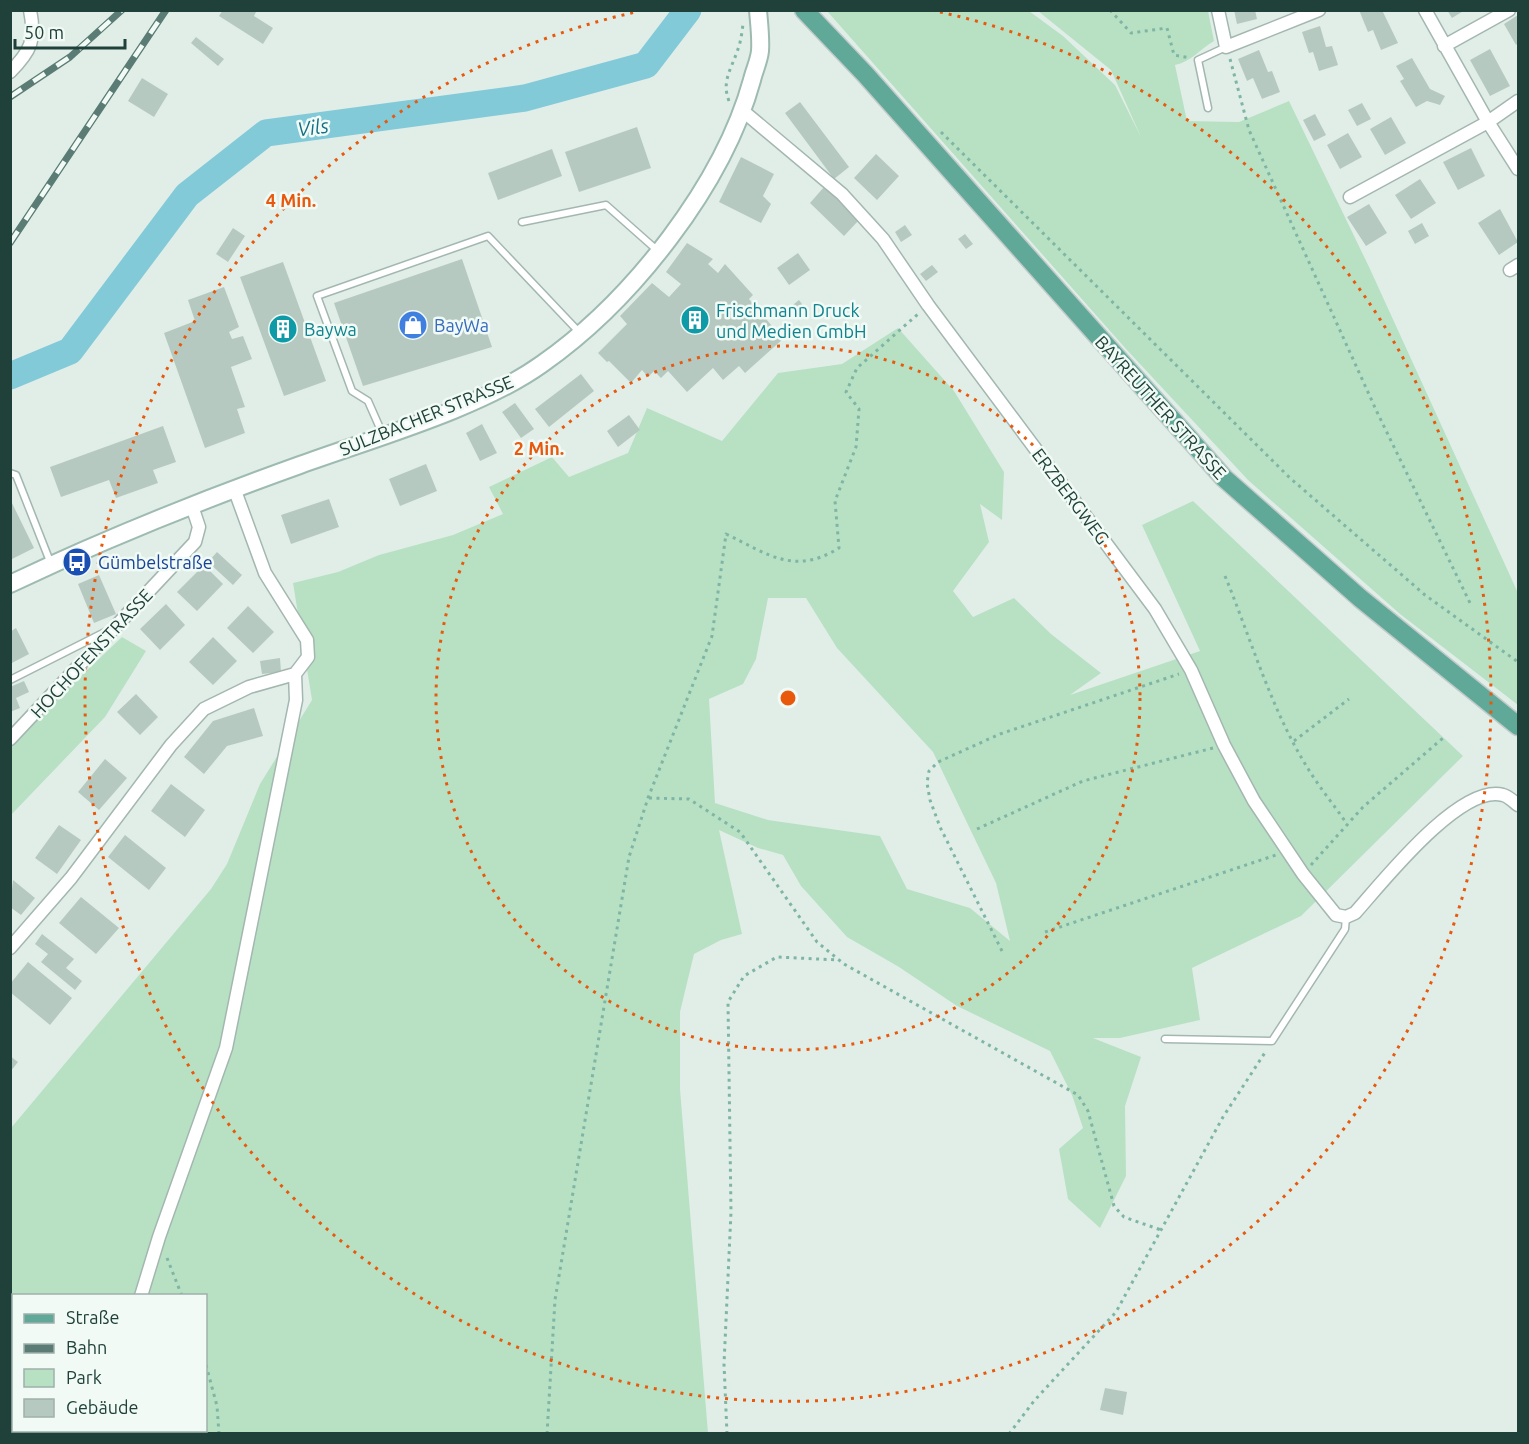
<svg xmlns="http://www.w3.org/2000/svg" width="1529" height="1444" font-family="Ubuntu,sans-serif">
	<rect width="100%" height="100%" fill="#e1eee8"/>
	<path fill="#b8e1c4" fill-rule="evenodd" d="M827 11H1029L1063 36 1115 85 1141 137 1111 70 1038 11H1208L1214 41C1200 49 1191 62 1175 65L1187 121 1239 122 1289 101 1370 269 1518 593V705L1400 614 1248 480 1126 349Z
		M898 328 954 391 1004 472 1002 520 980 504 989 542 953 591 973 617 1014 598 1051 634 1101 673 1070 695 1200 651 1142 525 1193 501 1463 756 1301 916 1192 968 1200 1020 1120 1038H1093L1141 1057 1125 1106 1126 1176 1100 1228 1068 1199 1059 1149 1083 1128 1072 1095 1050 1051 957 1006 899 967 847 937 801 886 783 855 758 848 719 830 742 934 721 940 694 954 680 1012V1089L708 1433H57L56 1431 206 1430V1296H14L13 1375 11 1372V1128L211 889 227 864 260 784 312 700 293 583 338 572 379 555 453 535 503 514 489 487 552 457 569 477 628 453 647 408 722 441 778 373 842 364ZM768 598H806L837 648 933 752 996 883 1010 941 970 908 907 889 880 836 768 820 715 803 709 699 743 684 756 659Z
		M122 637 146 651 105 717 11 815V746L30 724Z"/>
	<g fill="none" stroke-linecap="round" stroke-linejoin="round">
		<path stroke="#83cad9" stroke-width="27" d="M10 376 70 351 187 195 266 133 525 98 646 65 688 10"/>
	</g>
	<path fill="#b6c9c1" d="M223 10H257L254 16 273 28 263 44 219 16Z
		M1234 10H1255L1257 19 1237 24Z
		M1359 10H1382L1398 43 1381 50 1373 30 1368 32Z
		M1447 10H1465L1452 18Z
		M1518 15V43L1516 45 1504 24Z
		M1320 26 1326 47 1332 46 1338 65 1319 71 1313 52 1309 53 1302 32Z
		M196 37 224 59 218 66 191 43Z
		M1490 49 1510 86 1490 96 1470 60Z
		M1259 50 1268 72 1272 71 1280 92 1262 99 1253 78 1247 81 1238 59Z
		M1412 58 1430 89 1445 96 1440 105 1427 101 1416 107 1400 81 1404 79 1396 66Z
		M142 78 168 94 154 117 128 101Z
		M800 102 849 167 834 179 785 113Z
		M1362 103 1371 119 1357 126 1348 110Z
		M1315 114 1326 135 1314 141 1303 120Z
		M1391 117 1406 143 1385 155 1370 129Z
		M637 127 651 168 579 192 565 152Z
		M1348 133 1362 157 1340 169 1327 145Z
		M1471 148 1485 176 1458 190 1443 162Z
		M552 149 562 176 498 200 488 173Z
		M876 154 899 176 877 200 854 178Z
		M741 157 774 174 763 196 771 204 761 223 719 202Z
		M1420 179 1436 203 1411 219 1395 195Z
		M824 187 859 220 844 236 810 203Z
		M1369 204 1387 233 1366 246 1347 217Z
		M1500 209 1518 242 1499 255 1478 223Z
		M1422 223 1429 236 1415 244 1408 231Z
		M905 225 912 235 901 242 895 232Z
		M233 228 245 236 228 262 216 254Z
		M965 234 973 244 966 249 958 239Z
		M687 243 713 259 708 264 718 273 725 264 753 295 749 299 783 339 745 373 739 366 723 380 713 368 687 392 668 371 661 378 654 371 648 377 642 370 631 383 609 361 607 362 598 353 627 324 620 316 652 283 669 297 681 284 666 272Z
		M798 253 810 270 789 285 777 268Z
		M462 259 492 347 363 386 334 303Z
		M283 262 326 381 284 396 240 277Z
		M932 265 938 272 926 281 920 274Z
		M224 287 239 327 229 332 232 339 243 336 252 359 231 367 245 407 237 409 245 433 205 448 164 333 195 321 188 300Z
		M799 300 807 311 796 318 789 308Z
		M581 374 594 391 549 427 535 409Z
		M515 403 534 429 521 438 502 412Z
		M629 415 640 430 618 447 607 431Z
		M482 424 497 453 480 461 466 433Z
		M163 426 176 462 153 470 158 483 116 498 109 480 61 497 50 467Z
		M426 464 437 491 400 506 389 479Z
		M10 499 34 548 10 560Z
		M329 499 339 527 291 544 281 515Z
		M217 552 242 575 233 585 208 562Z
		M204 565 223 584 197 611 177 592Z
		M99 575 116 614 94 623 78 584Z
		M166 604 185 625 160 650 140 629Z
		M248 606 274 632 253 653 227 628Z
		M16 628 29 654 10 664V632Z
		M213 637 237 661 213 685 189 662Z
		M280 658 281 672 262 674 260 661Z
		M24 681 29 692 16 698 20 708 10 712V687Z
		M136 694 158 717 140 735 117 712Z
		M254 708 263 736 227 746 204 774 184 757 213 721Z
		M105 759 127 778 99 810 78 792Z
		M171 784 205 810 185 837 151 811Z
		M59 825 81 840 57 874 35 858Z
		M125 835 166 868 149 890 108 857Z
		M13 880 35 898 21 915 10 907Z
		M81 897 119 928 96 954 59 923Z
		M42 934 74 959 66 968 82 981 75 990 41 962 48 954 35 944Z
		M28 962 72 998 50 1025 10 992V984Z
		M10 1056 18 1062 10 1072Z
		M1105 1388 1127 1392 1123 1415 1100 1410Z"/>
	<g fill="none" stroke-linecap="round" stroke-linejoin="round">
		<g stroke="#a3b7b0" stroke-width="9">
			<path id="lane" d="M1208 108 1198 60 1226 47
				M522 222 606 205 658 251
				M383 435 368 401 352 391 317 296 488 236 580 333
				M10 473 16 475 51 564
				M10 680 107 631
				M1165 1039 1272 1041 1345 929 1346 917"/>
		</g>
		<g stroke="#a3b7b0" stroke-width="15">
			<path id="street" d="M1218 10 1226 47 1319 10
				M1425 10 1488 122 1518 169
				M1444 46 1509 10
				M10 72C31 51 36 40 30 10
				M743 111 842 194 883 239 928 305 1155 609 1191 670 1224 745 1254 801 1303 874 1336 915 1346 917 1355 913C1381 884 1460 783 1503 795 1508 796 1514 802 1518 805
				M1350 197 1488 122 1518 101
				M1510 270 1518 265
				M10 739 195 542 199 527 192 506
				M10 948 71 878 171 745 204 709 249 687 295 674 308 657 307 640 265 573 234 488
				M141 1296 159 1237 226 1048 296 700 295 674
				M100 1434 101 1430"/>
		</g>
		<g stroke="#9ebbb1" stroke-width="20">
			<path id="secondary" d="M10 584C105 539 202 500 300 465 374 438 479 409 542 364 632 301 723 185 752 80 754 71 759 61 760 51 761 38 759 23 758 10"/>
		</g>
		<g stroke="#c0cac8" stroke-width="21">
			<path id="primary" d="M804 10 865 74 1224 478 1360 598 1518 726"/>
		</g>
		<path stroke="#7eb5a5" stroke-width="3" stroke-dasharray="3 4.5" stroke-linecap="butt" d="M1110 10 1131 33 1167 28 1174 55 1190 58
			M1230 59 1249 130 1377 412 1470 603
			M729 101C721 81 732 68 738 49 741 41 742 32 743 24
			M941 132 1290 478 1425 595 1518 662
			M1225 576C1251 639 1271 709 1307 767 1319 787 1334 805 1347 824
			M1294 741 1349 699
			M649 798 689 799 740 832 817 942 844 964 1078 1095 1088 1111 1114 1206 1124 1217 1161 1230
			M977 829 1083 781 1213 748
			M1311 865 1363 807 1443 738
			M1045 932 1276 855
			M1002 951 940 827 930 800 927 783 929 771 938 762 1000 734 1179 674
			M167 1258 182 1296
			M206 1365 217 1406 219 1434
			M547 1434 555 1300 629 857 648 798 712 636 726 534C768 554 794 576 839 548L835 501 856 447 859 409 846 392 857 368 918 314
			M727 1434 724 1364 731 1212 728 1002 744 976 777 957 839 960
			M1009 1434 1034 1401 1116 1312 1223 1117 1266 1051"/>
		<use href="#lane" stroke="#fff" stroke-width="6"/>
		<use href="#street" stroke="#fff" stroke-width="12"/>
		<use href="#secondary" stroke="#fff" stroke-width="16"/>
		<use href="#primary" stroke="#60a898" stroke-width="18"/>
		<g stroke="#5a7c74" stroke-width="7">
			<path id="rail" d="M10 97 70 57 122 10
				M10 243 166 10"/>
		</g>
		<use href="#rail" stroke="#f2faf6" stroke-width="4.5" stroke-dasharray="14" stroke-linecap="butt"/>
	</g>
	<g fill="none" stroke="#e8590c" stroke-width="3" stroke-dasharray="3 6">
		<circle cx="788" cy="698" r="352"/>
		<path d="M940 12A703 703 0 1 1 636 12"/>
	</g>
	<defs>
		<g id="building-disc" transform="scale(1.5)"><circle r="9.5" fill="#0f9aa8" stroke="#f2faf6"/><path d="M-4-6H4V6H1V3H-1V6H-4ZM-2.5-4.3h1.7v1.8h-1.7ZM.8-4.3h1.7v1.8H.8ZM-2.5-1h1.7V.8h-1.7ZM.8-1h1.7V.8H.8Z" fill="#fff"/></g>
		<g id="shop-disc" transform="scale(1.5)"><circle r="9.5" fill="#3f7fe0" stroke="#f2faf6"/><path d="M-5-2.5h2.3a2.7 3.5 0 0 1 5.4 0H5L5.5 6h-11ZM-1.5-2.5h3a1.5 2.3 0 0 0-3 0Z" fill="#fff"/></g>
		<g id="bus-disc" transform="scale(1.5)"><circle r="9.5" fill="#1a4fb4" stroke="#f2faf6"/><path d="M-5-6H5V4H4V6H2V4H-2V6H-4V4H-5ZM-3.5-4V0h7V-4ZM-3.5 1.2v1.5H-2V1.2ZM2 1.2v1.5H3.5V1.2Z" fill="#fff"/></g>
	</defs>
	<g fill-rule="evenodd">
		<use href="#building-disc" x="695" y="320"/>
		<use href="#shop-disc" x="413" y="325"/>
		<use href="#building-disc" x="283" y="329"/>
		<use href="#bus-disc" x="77" y="562"/>
	</g>
	<g text-anchor="middle" dominant-baseline="central" stroke-width="5" stroke-linejoin="round" paint-order="stroke">
		<g font-size="18" fill="#0d838f" stroke="#f2faf6" text-anchor="start">
			<text x="716" y="310">Frischmann Druck<tspan x="716" dy="21">und Medien GmbH</tspan></text>
			<text x="304" y="329">Baywa</text>
		</g>
		<g font-size="18" fill="#366cbe" stroke="#f2faf6" text-anchor="start">
			<text x="434" y="325">BayWa</text>
		</g>
		<g font-size="18" fill="#1f4139" stroke="#f2faf6">
			<text transform="translate(1161 407) rotate(48)">BAYREUTHER STRASSE</text>
			<text transform="translate(426 415) rotate(-22)">SULZBACHER STRASSE</text>
			<text transform="translate(1071 496) rotate(53)">ERZBERGWEG</text>
			<text transform="translate(91 653) rotate(-47)">HOCHOFENSTRASSE</text>
		</g>
		<g font-size="18" fill="#164399" stroke="#f2faf6" text-anchor="start">
			<text x="98" y="562">Gümbelstraße</text>
		</g>
		<g font-size="20" font-style="italic" fill="#126e84" stroke="#f2faf6">
			<text transform="translate(313 127) rotate(-8)">Vils</text>
		</g>
	</g>
	<circle cx="788" cy="698" r="9" fill="#e8590c" stroke="#f2faf6" stroke-width="3"/>
	<g font-size="18" text-anchor="middle" font-weight="bold" fill="#e8590c" stroke="#f2faf6" stroke-width="5" stroke-linejoin="round" paint-order="stroke">
		<text x="291" y="207">4 Min.</text>
		<text x="539" y="455">2 Min.</text>
	</g>
	<rect width="1529" height="1444" fill="none" stroke="#1f4139" stroke-width="24"/>
	<rect x="12" y="1294" width="195" height="138" fill="#f2faf6" stroke="#9eb0aa" stroke-width="1.5"/>
	<rect x="24" y="1314" width="30" height="9" fill="#60a898" stroke="#9eb0aa" stroke-width="1.5"/>
	<text x="66" y="1324" font-size="18" fill="#1f4139">Straße</text>
	<rect x="24" y="1344" width="30" height="9" fill="#5a7c74" stroke="#9eb0aa" stroke-width="1.5"/>
	<text x="66" y="1354" font-size="18" fill="#1f4139">Bahn</text>
	<rect x="24" y="1369" width="30" height="18" fill="#b8e1c4" stroke="#9eb0aa" stroke-width="1.5"/>
	<text x="66" y="1384" font-size="18" fill="#1f4139">Park</text>
	<rect x="24" y="1399" width="30" height="18" fill="#b6c9c1" stroke="#9eb0aa" stroke-width="1.5"/>
	<text x="66" y="1414" font-size="18" fill="#1f4139">Gebäude</text>
	<path d="M15 39v9h110v-9" fill="none" stroke="#1f4139" stroke-width="3"/>
	<text x="24" y="39" font-size="18" fill="#1f4139" stroke="#f2faf6" stroke-width="4.5" paint-order="stroke">50 m</text>
</svg>
